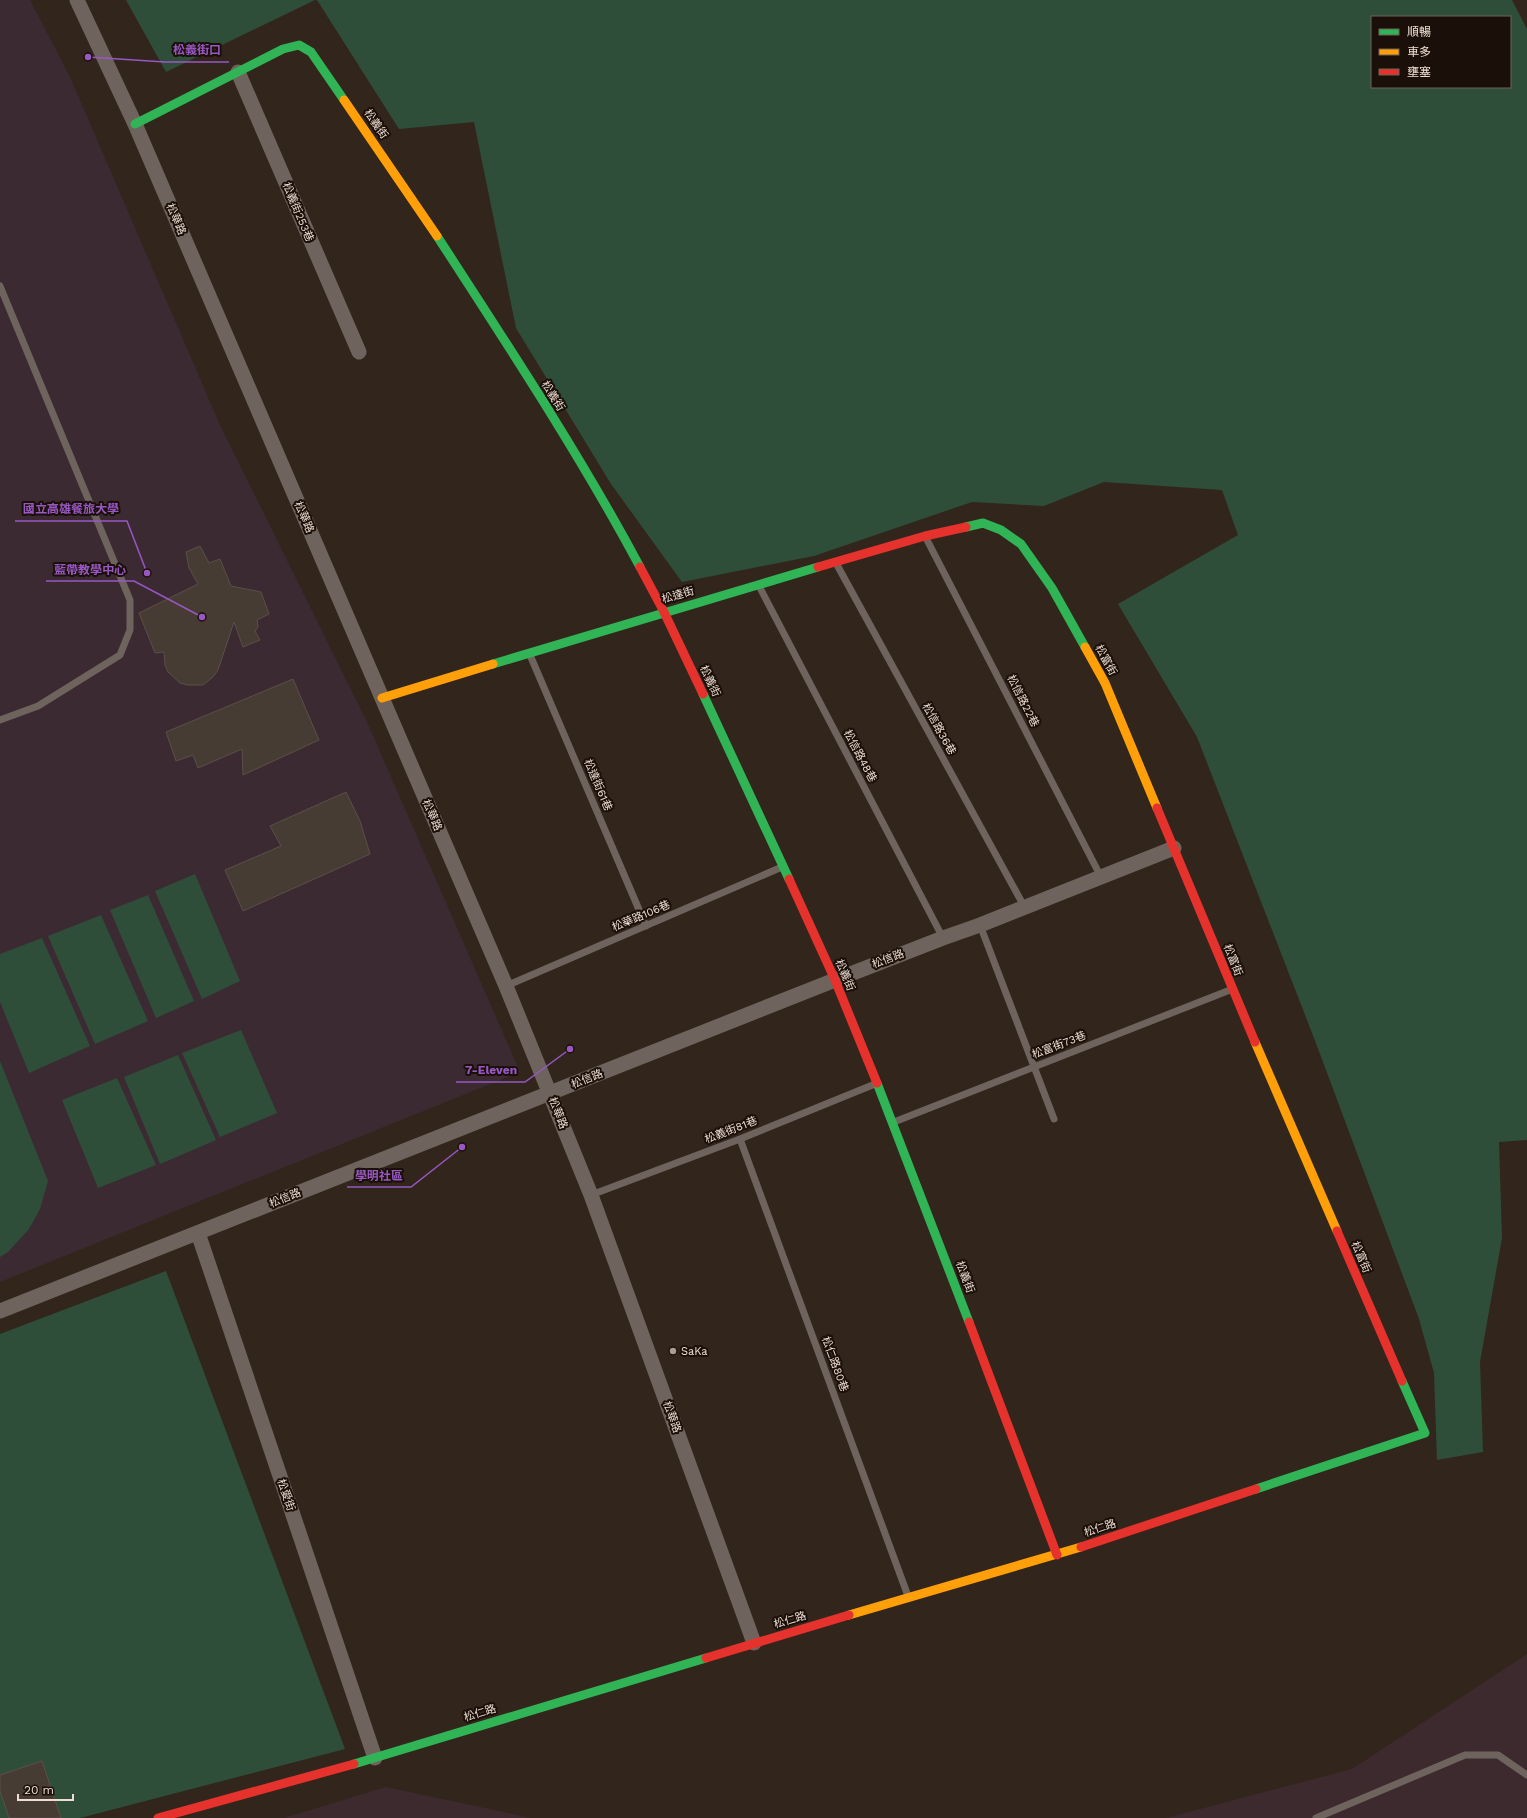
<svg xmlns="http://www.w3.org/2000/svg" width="1527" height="1818" font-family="'Work Sans','Noto Sans TC',sans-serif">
	<rect width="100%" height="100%" fill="#32251c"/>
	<path fill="#3d2a2e" d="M1527 1654V1818H1166L1352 1769Z
		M386 1787 485 1808 530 1818H284Z"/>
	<path fill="#3c2a32" d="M0 0H30L70 77 220 425 367 722 520 1072 0 1282Z"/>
	<path fill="#2f4e3a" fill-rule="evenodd" d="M126 0H315L166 72Z
		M317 0H1512L1527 29V1140L1499 1142 1502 1238 1480 1362 1483 1452 1437 1460 1434 1373 1419 1319 1314 1038 1197 737 1118 604 1238 535 1222 490 1104 482 1044 506 972 502 814 556 682 582 611 484 516 328 474 122 399 129ZM1372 17H1510V87H1372Z
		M195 874 240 981 202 999 155 891Z
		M148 895 194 1001 156 1018 110 910Z
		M101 915 148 1021 95 1044 48 936Z
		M42 938 90 1046 29 1073 0 1002V954Z
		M241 1030 277 1113 220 1137 182 1053Z
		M178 1055 216 1140 160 1164 124 1077Z
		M0 1061 48 1181 40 1209 29 1229 8 1252 0 1257Z
		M117 1078 156 1165 98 1188 62 1100Z
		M166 1271 345 1749 80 1818H0V1334Z"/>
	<path fill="#473c34" stroke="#5b4f48" d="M200 546 209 563 220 559 231 586 261 592 269 614 257 620 258 627 255 631 260 640 243 647 234 622 218 670 213 677 203 685H188L180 683 168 672 165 665 164 652 155 653 139 613 198 584 189 568 186 552Z
		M293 679 319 740 243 775 242 749 198 768 193 755 176 761 166 732Z
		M346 792 360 821 370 854 243 911 225 870 281 846 270 826Z
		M42 1761 61 1818H9L0 1791V1775Z"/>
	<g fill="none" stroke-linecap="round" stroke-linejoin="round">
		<path stroke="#6e645d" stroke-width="7" d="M0 286 130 600V630L120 655 38 706 0 720
			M926 538 1101 877
			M836 563 1025 908
			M759 586 943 938
			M530 655 646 926
			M980 925 1054 1119
			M506 986 782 867
			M894 1122 1230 990
			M740 1139 908 1596
			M591 1195 740 1139 875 1084
			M1316 1818 1465 1755H1498L1527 1775"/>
		<path stroke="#6e645d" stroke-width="15" d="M77 0 135 124 506 986 591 1195 754 1643
			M238 72 359 352
			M198 1233 375 1758
			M0 1311 835 980 943 938 980 925 1174 848"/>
		<path stroke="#30b455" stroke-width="9" d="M135 124 283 49 299 45 311 52 344 100
			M437 236C507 344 579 453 640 567
			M966 527 983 523 1001 530 1021 544 1052 588 1085 647
			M493 664 818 567
			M703 694 789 879
			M877 1083 969 1322
			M1256 1489 1425 1433 1402 1381
			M354 1764 706 1658"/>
		<path stroke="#ff9f0a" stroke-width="9" d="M344 100 437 236
			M1085 647 1105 683 1157 808
			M382 698 493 664
			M1255 1042 1337 1231
			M849 1615 1081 1547"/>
		<path stroke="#e5322d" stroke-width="9" d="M640 567 664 612 703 694
			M818 567 925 536 966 527
			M1157 808 1255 1042
			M789 879 835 980 877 1083
			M1337 1231 1402 1381
			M969 1322 1057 1555
			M1081 1547 1256 1489
			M706 1658 849 1615
			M158 1818 354 1764"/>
	</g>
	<circle fill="#ac9d93" stroke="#1b1009" stroke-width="1.5" cx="673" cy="1351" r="4"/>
	<g text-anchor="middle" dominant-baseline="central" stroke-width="4" stroke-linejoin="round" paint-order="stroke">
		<g font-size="11" fill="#eeddd3" stroke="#1b1009">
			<text transform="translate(376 124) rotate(55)">松義街</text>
			<text transform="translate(298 212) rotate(67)">松義街253巷</text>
			<text transform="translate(176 219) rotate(67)">松華路</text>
			<text transform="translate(553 396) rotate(58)">松義街</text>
			<text transform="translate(304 517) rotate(67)">松華路</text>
			<text transform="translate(678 595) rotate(-16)">松達街</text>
			<text transform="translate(1106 660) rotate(61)">松富街</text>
			<text transform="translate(710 681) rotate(65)">松義街</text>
			<text transform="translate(1023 701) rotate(63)">松信路22巷</text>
			<text transform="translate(939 729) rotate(61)">松信路36巷</text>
			<text transform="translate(860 756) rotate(62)">松信路48巷</text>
			<text transform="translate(598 785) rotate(67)">松達街61巷</text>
			<text transform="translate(432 815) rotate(67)">松華路</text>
			<text transform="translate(641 916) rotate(-23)">松華路106巷</text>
			<text transform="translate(888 959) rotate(-21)">松信路</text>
			<text transform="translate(1233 960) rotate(68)">松富街</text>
			<text transform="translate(845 975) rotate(67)">松義街</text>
			<text transform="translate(1059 1045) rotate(-21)">松富街73巷</text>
			<text transform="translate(587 1079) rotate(-22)">松信路</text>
			<text transform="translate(558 1113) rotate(68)">松華路</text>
			<text transform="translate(731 1130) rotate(-21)">松義街81巷</text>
			<text transform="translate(285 1198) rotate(-22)">松信路</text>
			<text transform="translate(1361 1257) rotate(67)">松富街</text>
			<text transform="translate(965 1277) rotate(69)">松義街</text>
			<text transform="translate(835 1364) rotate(70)">松仁路80巷</text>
			<text transform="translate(672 1417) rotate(70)">松華路</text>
			<text transform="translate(286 1495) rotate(71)">松愛街</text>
			<text transform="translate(1100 1528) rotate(-18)">松仁路</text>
			<text transform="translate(790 1620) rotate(-16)">松仁路</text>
			<text transform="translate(480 1713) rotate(-17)">松仁路</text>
		</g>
		<g font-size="11" fill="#eeddd3" stroke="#1b1009" text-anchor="start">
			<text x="681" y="1351">SaKa</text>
		</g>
	</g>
	<path fill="none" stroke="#9858c4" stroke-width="1.5" d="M88 57L165 62H229M147 573L127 521H15M202 617L134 581H46M570 1049L525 1082H456M462 1147L411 1187H347"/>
	<g fill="#9858c4" stroke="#1b1009" stroke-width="1.5">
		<circle cx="88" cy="57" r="4"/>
		<circle cx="147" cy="573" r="4"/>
		<circle cx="202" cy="617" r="4"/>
		<circle cx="570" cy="1049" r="4"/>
		<circle cx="462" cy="1147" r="4"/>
	</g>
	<g font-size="12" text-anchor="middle" font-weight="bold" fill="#9858c4" stroke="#1b1009" stroke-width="4" stroke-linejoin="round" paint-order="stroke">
		<text x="197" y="54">松義街口</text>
		<text x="71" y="513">國立高雄餐旅大學</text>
		<text x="90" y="574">藍帶教學中心</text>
		<text x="491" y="1074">7-Eleven</text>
		<text x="379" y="1180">學明社區</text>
	</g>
	<rect x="1371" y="16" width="140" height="72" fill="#1b1009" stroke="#6f625a"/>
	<rect x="1379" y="29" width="20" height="6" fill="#30b455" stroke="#6f625a"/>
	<text x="1407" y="36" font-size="12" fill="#eeddd3">順暢</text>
	<rect x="1379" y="49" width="20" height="6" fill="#ff9f0a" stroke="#6f625a"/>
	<text x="1407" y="56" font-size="12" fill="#eeddd3">車多</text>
	<rect x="1379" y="69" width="20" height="6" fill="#e5322d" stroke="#6f625a"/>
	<text x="1407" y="76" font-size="12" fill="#eeddd3">壅塞</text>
	<path d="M18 1794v6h55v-6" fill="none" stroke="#eeddd3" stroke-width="2"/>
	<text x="24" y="1794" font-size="12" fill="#eeddd3" stroke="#1b1009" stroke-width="3" paint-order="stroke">20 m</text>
</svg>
